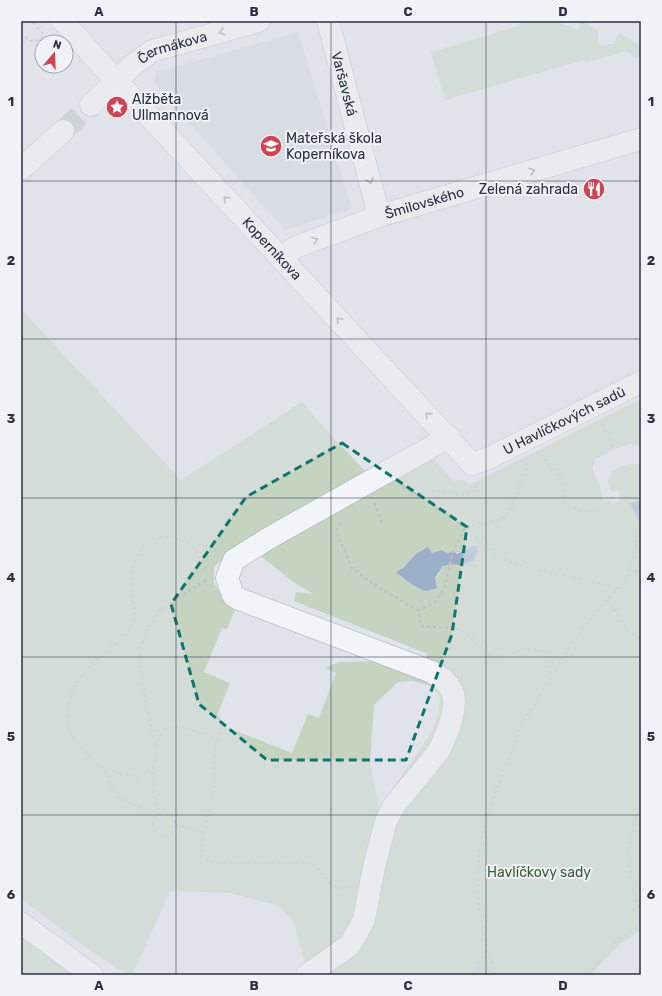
<svg xmlns="http://www.w3.org/2000/svg" width="662" height="996" font-family="Rubik,sans-serif">
	<rect width="100%" height="100%" fill="#e0e3e9"/>
	<path fill="#ced2db" d="M298 32 352 209 285 230 153 82 157 72Z"/>
	<path fill="#c5d3c1" fill-rule="evenodd" d="M532 21H555L579 30 580 21H582L598 30V45L614 44 619 33C627 37 633 42 641 46V55L637 58 626 51 585 63 584 60 445 100 431 52 519 26V24Z
		M21 309 181 480 302 402 331 435 369 475 248 544 214 566V583L220 592 237 605 227 629 222 628 204 672 230 683 217 716 221 718 218 724 292 753 308 714 319 718 336 673 326 668 339 662 378 661 434 684 426 653 294 601 296 592 314 594 296 584 257 553 429 454 455 482 456 480 458 481 459 480 466 481 469 485 641 399V446L631 444 614 449 596 459 592 468 601 489 603 499 611 502H619V491H612C597 474 627 460 641 465V500L631 503 638 520 641 522V931C618 943 608 956 591 975H308L293 920 277 905 229 893 170 891 132 975H127L85 947 21 899ZM475 545 459 565C438 561 446 570 434 579 429 582 422 584 417 587L401 577 397 572 428 548 432 553 441 550C456 556 462 552 475 545ZM413 681 431 686 440 697 439 714 430 735 379 808 370 761 374 705 398 682Z
		M21 932 79 975H21Z"/>
	<path fill="#9bafca" d="M641 500V522L638 520 630 503Z
		M475 545 478 551 473 561 459 565 450 564 443 566 435 578 437 588C434 589 430 590 427 591 420 591 401 577 396 572L403 568 417 553 428 547 432 553 441 550 448 553 453 551 457 554Z"/>
	<g fill="none" stroke-linecap="round" stroke-linejoin="round">
		<path stroke="#bbbfc7" stroke-width="22" stroke-dasharray="22 11" stroke-linecap="butt" d="M63 131 91 105"/>
		<g stroke="#a5aab3" stroke-width="23">
			<g id="minor">
				<path id="s1" d="M63 21 99 62 472 464 487 459 641 382"/>
				<path id="s2" d="M328 21 379 216"/>
				<path id="s3" d="M91 105 132 66 152 51 259 21"/>
				<path d="M21 169 63 131"/>
				<path id="s4" d="M281 259 296 247 379 216 641 139"/>
				<path d="M21 923 92 975"/>
				<path d="M307 975 350 945 364 920 374 867 386 821 393 807 438 752C446 737 460 705 451 689 447 681 439 677 432 672L239 599 233 595 227 578 234 560 269 538 449 437"/>
			</g>
		</g>
		<path stroke="#bec1c8" stroke-width="2.5" stroke-dasharray="3 3" stroke-linecap="butt" d="M21 43 26 38 35 42 44 35 32 21
			M602 424 607 434
			M609 438 613 447
			M541 454 562 482 566 505 590 512 611 502
			M403 487 417 494 433 491 464 494 471 493 477 488 475 485
			M418 494 465 527 484 546 507 561 539 570 618 588
			M374 503 383 525
			M341 523 336 531 351 567 369 581 418 611 421 626 461 629 492 658 526 648 552 654 551 676
			M627 577 640 530H641
			M206 580C180 598 156 605 144 638 134 662 147 705 152 730 154 741 157 752 154 763 152 772 144 777 135 776 127 775 107 770 100 765 92 761 85 752 79 746 70 735 66 724 68 709 73 675 92 665 116 644 121 639 127 634 131 628 137 617 133 606 132 595 130 576 133 545 155 539 172 534 189 538 198 554 201 559 203 565 207 570
			M606 600 628 630 640 640
			M418 611 435 602 444 589 453 551 465 527C474 525 498 522 504 517 514 509 523 475 528 462
			M222 726 215 747 214 783 212 798 202 844V857L207 860 216 863H311C327 871 326 894 349 886
			M156 747C158 742 161 734 165 730 176 721 206 734 217 740
			M100 766 108 776 111 787 121 799 159 814 154 795V766
			M641 806C622 843 628 876 641 914
			M153 824a11 11 0 1 1 22 0a11 11 0 1 1-22 0Z
			M176 825 205 833
			M474 975 487 949
			M496 975C483 939 475 904 478 866 479 836 490 806 501 778 508 762 514 744 521 728 526 718 532 708 538 699 565 650 599 603 641 566
			M588 975C605 953 616 939 641 925"/>
		<use href="#minor" stroke="#f3f4f7" stroke-width="22"/>
	</g>
	<defs><path id="oneway-chevron" d="M-2-3.5L2.5 0L-2 3.5" fill="none" stroke-width="1.6" stroke-linecap="round" stroke-linejoin="round"/></defs>
	<g stroke="#8e929c">
		<use href="#oneway-chevron" transform="translate(222 32) rotate(164)"/>
		<use href="#oneway-chevron" transform="translate(532 171) rotate(-16)"/>
		<use href="#oneway-chevron" transform="translate(370 181) rotate(75)"/>
		<use href="#oneway-chevron" transform="translate(226 199) rotate(-133)"/>
		<use href="#oneway-chevron" transform="translate(315 240) rotate(-20)"/>
		<use href="#oneway-chevron" transform="translate(339 320) rotate(-133)"/>
		<use href="#oneway-chevron" transform="translate(428 415) rotate(-133)"/>
	</g>
	<path d="M0 0H662V996H0ZM342 443 467 527 452 634 406 760H267L199 704 171 604 246 497Z" fill="#e0e3e9" fill-opacity=".55" fill-rule="evenodd"/>
	<path fill="none" stroke="#0f766e" stroke-width="3" stroke-dasharray="8 5" stroke-linejoin="round" d="M342 443 467 527 452 634 406 760H267L199 704 171 604 246 497Z"/>
	<path fill="none" stroke="#283041" stroke-width="1" stroke-opacity="0.55" d="M176 21V975M331 21V975M486 21V975M21 181H641M21 339H641M21 498H641M21 657H641M21 815H641"/>
	<defs>
		<g id="sight-disc" transform="scale(1.15)"><circle r="9.5" fill="#d04451" stroke="#f0f2f7"/><path d="M0-6L1.8-2.2L6-1.7L2.9 1.2L3.7 5.4L0 3.3L-3.7 5.4L-2.9 1.2L-6-1.7L-1.8-2.2Z" fill="#fff"/></g>
		<g id="school-disc" transform="scale(1.15)"><circle r="9.5" fill="#d04451" stroke="#f0f2f7"/><path d="M0-5L7-2L0 1L-7-2ZM-4 1L0 2.5L4 1V4Q0 6-4 4Z" fill="#fff"/></g>
		<g id="restaurant-disc" transform="scale(1.15)"><circle r="9.5" fill="#d04451" stroke="#f0f2f7"/><path d="M-5-6h1v4h1v-4h1v4h1v-4h1v5L-1.5 .5V6h-2V.5L-5-1ZM5-6V6H3V1.5H1.5Q1.5-4 5-6Z" fill="#fff"/></g>
	</defs>
	<g fill-rule="evenodd">
		<use href="#sight-disc" x="117" y="107"/>
		<use href="#school-disc" x="271" y="146"/>
		<use href="#restaurant-disc" x="594" y="189"/>
	</g>
	<g text-anchor="middle" dominant-baseline="central" stroke-width="4" stroke-linejoin="round" paint-order="stroke">
		<g font-size="14" fill="#283041" stroke="#f0f2f7">
			<text stroke="none"><textPath href="#s3" startOffset="102">Čermákova</textPath></text>
			<text stroke="none"><textPath href="#s2" startOffset="65">Varšavská</textPath></text>
			<text stroke="none"><textPath href="#s4" startOffset="155">Šmilovského</textPath></text>
			<text stroke="none"><textPath href="#s1" startOffset="309">Koperníkova</textPath></text>
			<text stroke="none"><textPath href="#s1" startOffset="705">U Havlíčkových sadů</textPath></text>
		</g>
		<g font-size="14" fill="#283041" stroke="#f0f2f7" text-anchor="start">
			<text x="132" y="99">Alžběta<tspan x="132" dy="16">Ullmannová</tspan></text>
			<text x="286" y="138">Mateřská škola<tspan x="286" dy="16">Koperníkova</tspan></text>
			<text x="578" y="189" text-anchor="end">Zelená zahrada</text>
		</g>
		<g font-size="14" fill="#3b5d36" stroke="#f0f2f7">
			<text x="539" y="872">Havlíčkovy sady</text>
		</g>
	</g>
	<rect width="662" height="996" fill="none" stroke="#f0f2f7" stroke-width="44"/>
	<g transform="translate(54 54) rotate(19)"><circle r="19" fill="#f0f2f7" stroke="#a0a4ae"/>
	<path d="M0-3L7 15L0 10L-7 15Z" fill="#d04451"/>
	<text y="-6" font-size="11" font-weight="bold" text-anchor="middle" fill="#283041">N</text>
	</g>
	<rect x="22" y="22" width="618" height="952" fill="none" stroke="#283041" stroke-width="1.5"/>
	<g font-size="13" text-anchor="middle" font-weight="bold" fill="#283041">
		<text x="99" y="16">A</text>
		<text x="254" y="16">B</text>
		<text x="408" y="16">C</text>
		<text x="563" y="16">D</text>
		<text x="11" y="106">1</text>
		<text x="651" y="106">1</text>
		<text x="11" y="265">2</text>
		<text x="651" y="265">2</text>
		<text x="11" y="423">3</text>
		<text x="651" y="423">3</text>
		<text x="11" y="582">4</text>
		<text x="651" y="582">4</text>
		<text x="11" y="741">5</text>
		<text x="651" y="741">5</text>
		<text x="11" y="899">6</text>
		<text x="651" y="899">6</text>
		<text x="99" y="990">A</text>
		<text x="254" y="990">B</text>
		<text x="408" y="990">C</text>
		<text x="563" y="990">D</text>
	</g>
</svg>
